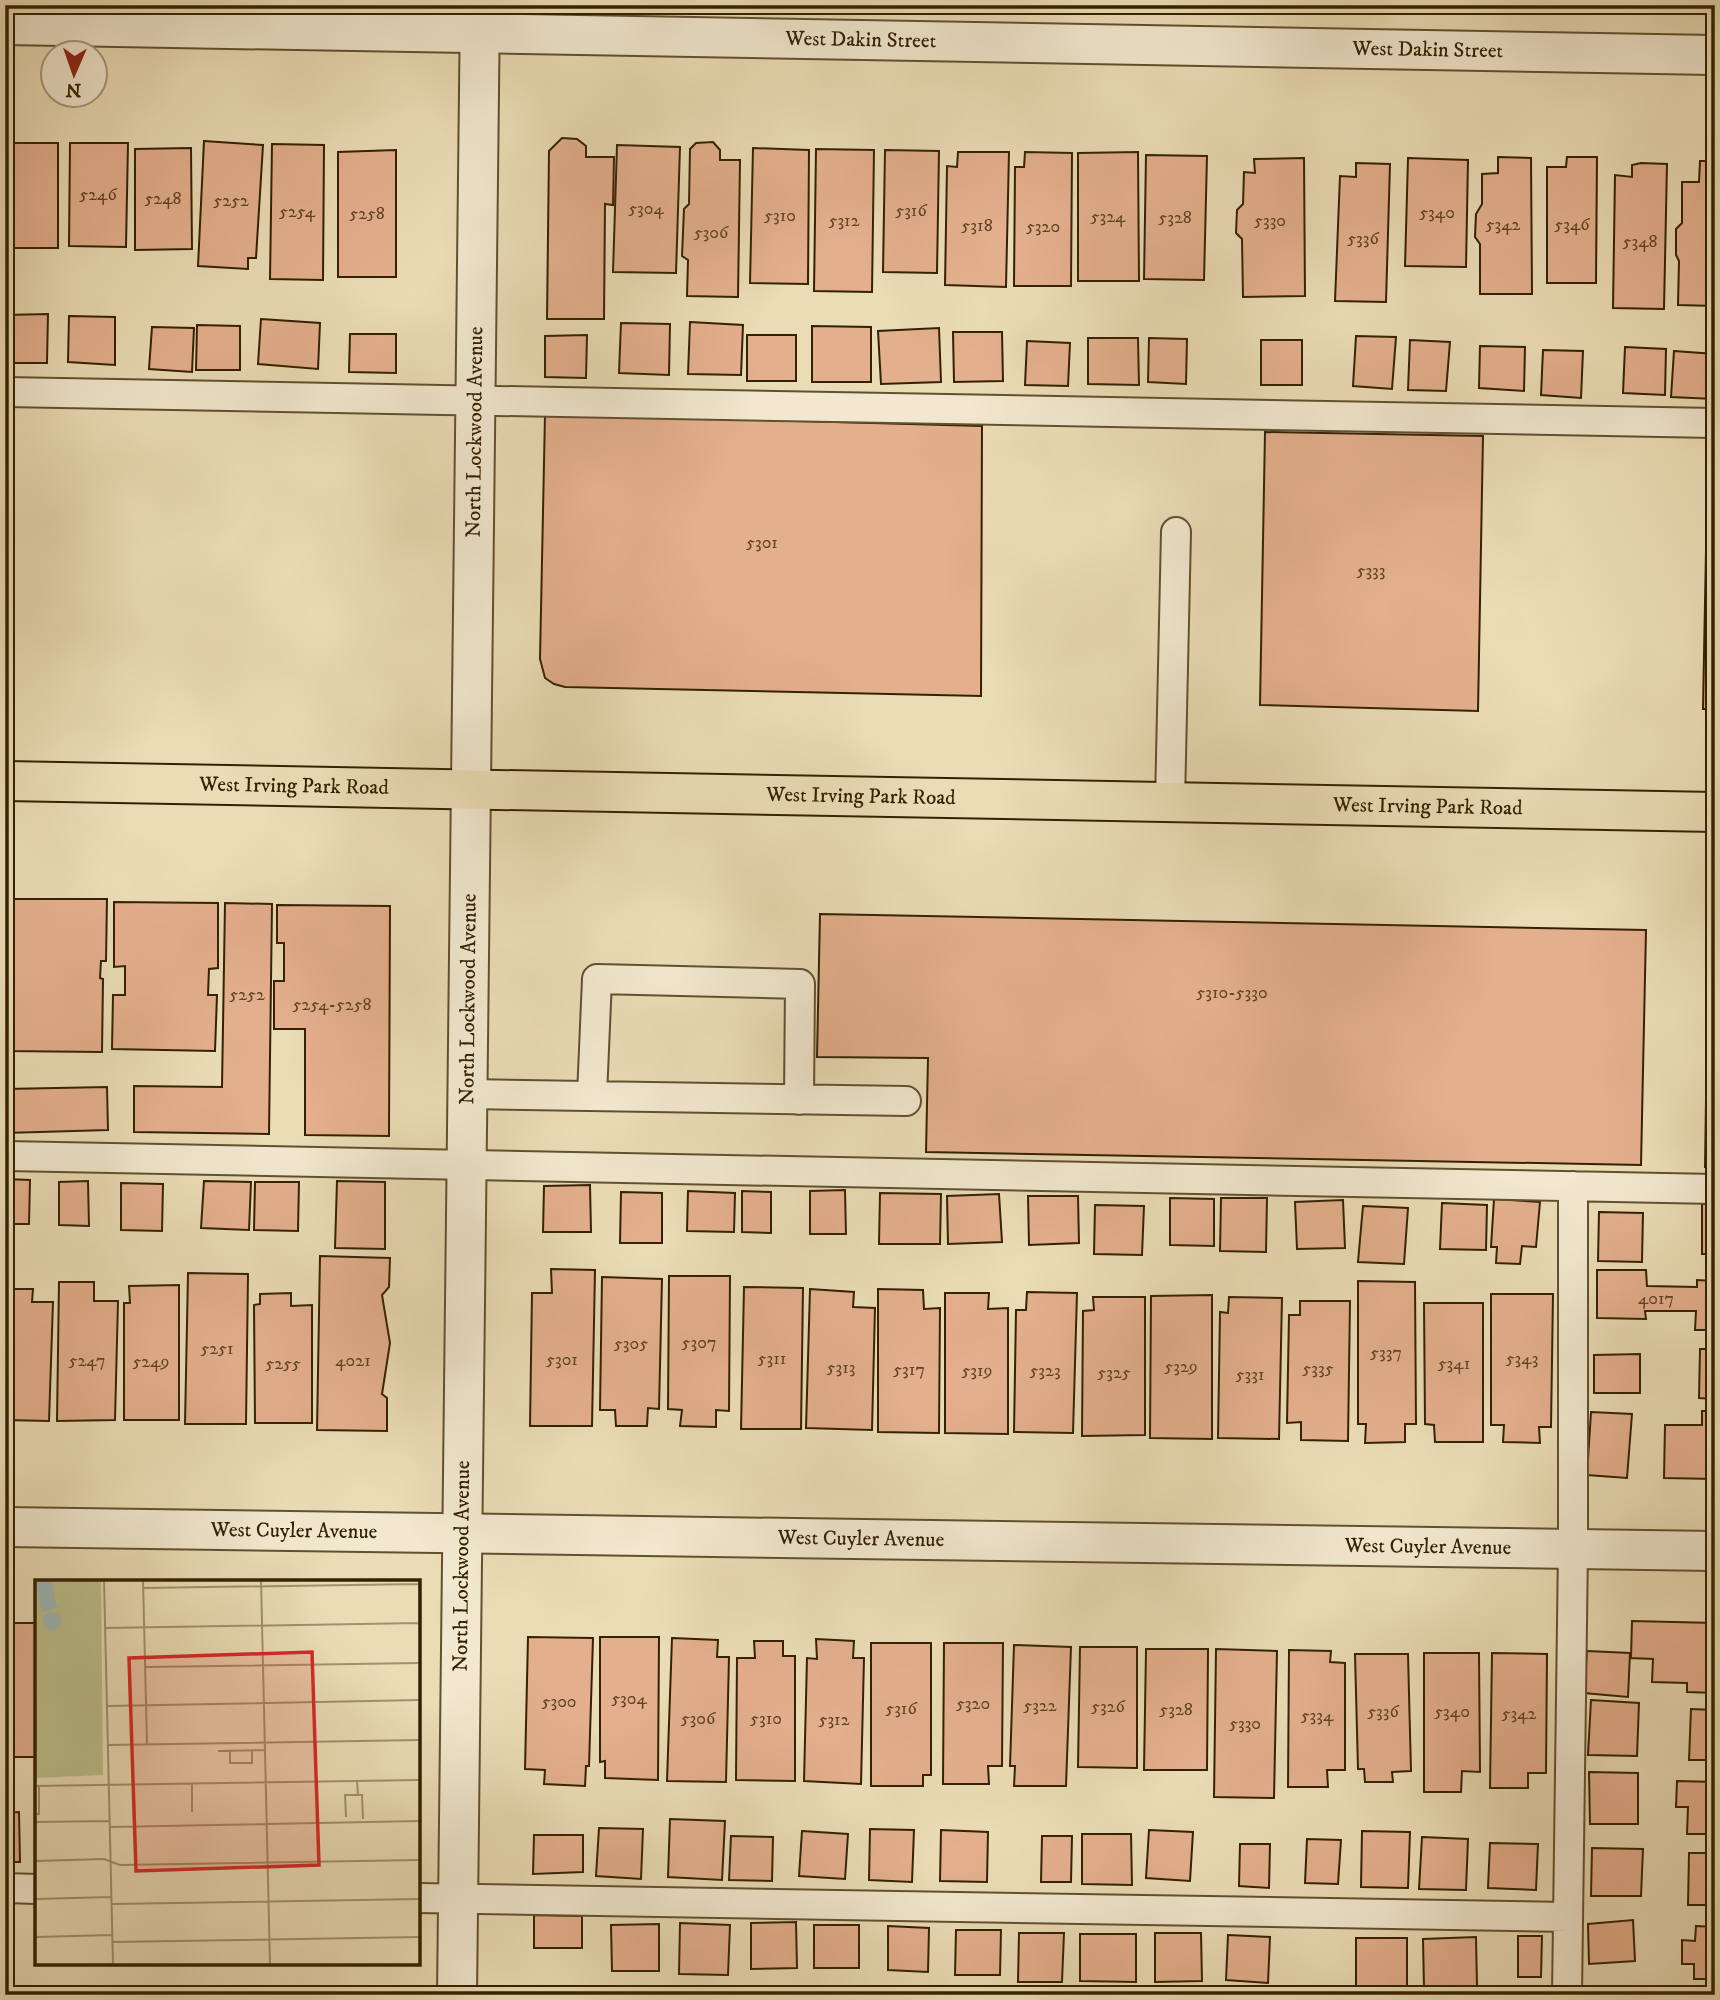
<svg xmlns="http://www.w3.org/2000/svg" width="1720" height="2000" font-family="'IM FELL DW Pica',serif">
	<rect width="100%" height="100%" fill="#eadcb5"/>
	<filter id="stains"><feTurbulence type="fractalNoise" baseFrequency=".00286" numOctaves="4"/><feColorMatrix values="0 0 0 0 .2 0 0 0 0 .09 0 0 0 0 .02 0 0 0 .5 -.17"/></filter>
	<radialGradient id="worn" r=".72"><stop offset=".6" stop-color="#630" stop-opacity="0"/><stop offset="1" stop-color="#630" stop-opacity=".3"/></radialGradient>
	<path fill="#e4af8d" stroke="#342102" stroke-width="2" d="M562 138 577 139 586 146V157H614L613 205 605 204 604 319H547L549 151Z
		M204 141 263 145 256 258H248V269L198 266Z
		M713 142 720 150V160H740L738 297 687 296 688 260 682 256 684 209 689 204 690 149 696 143Z
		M5 143H58V248H5Z
		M70 143H128L126 247 69 246Z
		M272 144 324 145 323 280 270 279Z
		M617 145 680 147 676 273 613 272Z
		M191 148 192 249 135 250V149Z
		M753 148 809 150 808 284 750 283Z
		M816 149 874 150 872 292 814 291Z
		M396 150V277H338V152Z
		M885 150 939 151 937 273 883 272Z
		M958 152H1009L1006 287 945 285 947 166 957 167Z
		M1025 152 1072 153 1071 286H1014L1015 167H1024Z
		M1138 152 1139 281H1078V153Z
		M1146 155 1207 156 1204 280 1144 279Z
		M1498 157 1531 158 1532 294H1480V244L1475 237 1476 214 1482 204V174L1498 173Z
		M1567 157H1597L1596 283H1547V167H1566Z
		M1304 158 1305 296 1243 297 1242 239 1236 233 1237 210 1243 204 1244 172 1255 173 1254 159Z
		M1408 158 1468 160 1466 267 1405 266Z
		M1700 161H1715V306L1678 305 1679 261 1676 255V229L1682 223V182H1699Z
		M1356 163 1390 164 1386 302 1335 301 1340 176 1356 177Z
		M1641 163 1667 164 1664 309 1613 308 1615 175 1632 177V165Z
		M48 314 47 363H6L5 315Z
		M69 316 115 317V365L68 362Z
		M261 319 320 323 318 369 258 364Z
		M690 322 743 325 741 375 688 374Z
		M621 323 670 324 669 375 619 373Z
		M197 325 240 326V370H196Z
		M812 326 871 327V382H812Z
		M152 327 194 328 192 372 149 369Z
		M939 328 941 382 881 384 878 331Z
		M953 332H1002L1003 381 954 382Z
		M350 334H396V373L349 372Z
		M587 335 586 378 545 377V336Z
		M747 335H796V381H747Z
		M1356 336 1396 337 1392 389 1353 386Z
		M1088 338H1138L1139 385 1088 384Z
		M1149 338 1187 339 1186 384 1148 382Z
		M1261 340H1302V385H1261Z
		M1410 340 1450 342 1446 391 1408 390Z
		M1027 341 1070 343 1068 386 1025 385Z
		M1480 346 1525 347 1524 391 1479 388Z
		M1625 347 1666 349 1665 395 1623 393Z
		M1543 350 1583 351 1581 398 1541 395Z
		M1674 351 1715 354 1714 399 1671 397Z
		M545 414 982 426 981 696 565 687 554 684 545 678 540 659Z
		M1265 432 1483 436 1478 711 1260 705Z
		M1712 446H1715V505H1709Z
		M1706 550H1715V709H1703Z
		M5 899H107L106 961H101L100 978 103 979 102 1052 5 1051Z
		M114 902 218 903V968L209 969 208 995H217L215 1051 112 1049 113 995H125V966L114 967Z
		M225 903 272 904 269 1134 134 1132V1086L222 1087Z
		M277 905 390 906 389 1136 305 1135V1029H274V981H284V943H277Z
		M820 914 1646 930 1641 1165 926 1152 928 1058 817 1057Z
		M107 1087 108 1130 5 1133V1089Z
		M1706 1100H1715V1167H1705Z
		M5 1179 30 1180 29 1224H5Z
		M88 1181 89 1226 59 1225V1182Z
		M204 1181 251 1182 249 1230 201 1228Z
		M337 1181 385 1182V1249L335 1248Z
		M255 1182H299L298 1231 254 1230Z
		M121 1183 163 1184 162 1231 121 1230Z
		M590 1185 591 1232H543L544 1186Z
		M845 1190 846 1234H810V1191Z
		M688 1191 735 1193 734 1232 687 1231Z
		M742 1191 771 1192V1233L742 1232Z
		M621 1192 662 1193V1243H620Z
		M880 1193 941 1194 940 1244H879Z
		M999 1194 1002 1242 948 1244 947 1196Z
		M1028 1196H1078L1079 1243 1029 1245Z
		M1170 1198 1214 1199V1246L1170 1245Z
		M1221 1198H1267L1266 1252 1220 1251Z
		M1494 1199 1540 1202 1536 1247 1522 1246 1520 1264 1496 1263 1497 1247H1491Z
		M1343 1200 1345 1248 1297 1249 1295 1202Z
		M1442 1203 1487 1205 1486 1250 1440 1249Z
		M1702 1204H1715V1254H1702Z
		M1095 1205 1144 1206 1142 1255 1094 1254Z
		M1363 1206 1408 1208 1404 1264 1358 1262Z
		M1599 1212 1643 1213 1642 1262 1598 1261Z
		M320 1256 390 1258 389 1287 382 1295 390 1343 382 1394 387 1398V1431L317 1430Z
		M551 1269 595 1270 592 1426H530L532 1293H552Z
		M1597 1270H1646L1647 1286 1697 1287V1280L1715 1281V1330H1695L1696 1311H1645L1646 1319 1597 1318Z
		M188 1273 248 1274 246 1424H185Z
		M669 1276H730L729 1411 716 1410V1427L680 1426 682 1410 668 1409Z
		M602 1277 662 1279 659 1409 648 1408 647 1426H616L615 1410H600Z
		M1358 1281 1415 1282 1416 1424H1405V1442L1365 1443 1366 1424H1358Z
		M59 1282H94V1301H118L115 1420 57 1421Z
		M179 1285V1420H124V1303H130L129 1286Z
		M744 1287 803 1288 801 1429H741Z
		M5 1289H33L32 1302H53L49 1421 5 1420Z
		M810 1289 854 1292 853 1307 875 1308 872 1430 806 1428Z
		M878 1289 923 1290 924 1309 940 1308 939 1433 878 1432Z
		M1027 1292 1077 1293 1073 1433 1014 1432 1016 1310H1026Z
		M291 1293V1306L312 1305V1423H255L254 1305 260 1304V1294Z
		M945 1293H989L988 1309 1008 1308V1434L945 1433Z
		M1491 1294H1553L1551 1427H1539L1540 1443 1503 1442 1504 1425H1491Z
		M1212 1295V1439L1150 1438 1151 1296Z
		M1093 1297H1145V1435L1082 1436 1083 1311 1094 1310Z
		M1229 1297 1282 1298 1279 1439 1218 1438 1220 1312 1228 1313Z
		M1300 1301H1350L1348 1441 1301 1440V1422L1287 1423 1289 1315H1300Z
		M1424 1303H1483V1442H1435L1434 1425 1425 1424Z
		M1700 1349H1715V1399L1699 1398Z
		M1640 1354V1393H1594V1355Z
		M1702 1411H1715V1479L1664 1478 1665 1425H1702Z
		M1591 1412 1632 1414 1627 1478 1587 1475Z
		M1632 1621 1715 1623V1693L1687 1692V1683L1652 1682 1653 1659 1631 1658Z
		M5 1623H37V1757H5Z
		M528 1637 593 1638 589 1766H586L585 1786 544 1784 545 1770 525 1769Z
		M600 1637H659L658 1780 605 1778V1761L600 1762Z
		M672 1638 718 1640 717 1657H729L726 1782 667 1781Z
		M816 1639 854 1641 853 1658H864L861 1784 804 1781 807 1658 817 1659Z
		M754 1641H783V1656H795V1781L736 1780 737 1658H755Z
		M871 1643H931V1775H923V1786H871Z
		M944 1643H1003L1002 1766H988L989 1784H943Z
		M1014 1645 1071 1647 1066 1786H1014L1015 1766H1010Z
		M1080 1647H1137V1768L1078 1767Z
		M1146 1649H1208L1207 1770H1144Z
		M1216 1649 1277 1651 1274 1798 1214 1797Z
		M1289 1650 1331 1651 1330 1662 1345 1663V1770H1327L1328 1787H1288Z
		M1587 1651 1630 1653 1628 1697 1584 1693Z
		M1424 1653H1479L1480 1772 1462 1771 1461 1792H1424Z
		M1492 1653 1547 1654 1546 1773H1528V1788H1490Z
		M1355 1654H1408L1411 1771 1392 1772 1393 1782H1365L1364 1769H1358Z
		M1591 1700 1639 1703 1637 1756 1588 1755Z
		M1691 1709 1715 1710V1760H1689Z
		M1589 1772 1638 1773V1824H1590Z
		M1677 1781 1715 1782V1834H1687L1688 1807H1676Z
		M19 1812 20 1862H5V1813Z
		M670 1819 725 1821 722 1880 668 1877Z
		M599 1828 643 1829 641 1879 596 1876Z
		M870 1829 914 1830 912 1882 869 1880Z
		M941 1830 988 1832 987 1882 940 1881Z
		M1149 1830 1193 1832 1190 1881 1146 1878Z
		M802 1831 848 1834 845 1879 799 1876Z
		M1362 1831 1410 1832 1408 1888 1361 1887Z
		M1082 1834H1131L1132 1885 1082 1884Z
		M534 1835H583V1872L533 1874Z
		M731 1836 773 1837 772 1881 729 1880Z
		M1042 1836H1072L1071 1882H1041Z
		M1422 1837 1468 1839 1466 1890 1419 1889Z
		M1307 1839 1341 1840 1338 1884 1305 1883Z
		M1490 1843 1538 1844 1536 1890 1488 1888Z
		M1240 1844H1270L1269 1888 1239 1886Z
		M1592 1848 1643 1849 1641 1896H1591Z
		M1689 1853H1715V1905H1688Z
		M14 1910V1955H5V1911Z
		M534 1915 582 1916V1948H534Z
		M1633 1920 1635 1961 1589 1964 1588 1924Z
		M796 1922 797 1968 751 1969V1923Z
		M680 1923 730 1925 728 1975 679 1974Z
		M659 1924V1971H612L611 1925Z
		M814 1925H859V1968H814Z
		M888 1926 929 1928 928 1972 888 1970Z
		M1696 1926 1715 1927V1979H1694V1964H1682V1940L1695 1941Z
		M956 1930H1001L1000 1975H955Z
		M1019 1933H1064L1062 1982H1018Z
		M1155 1933H1201L1202 1981 1155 1982Z
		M1080 1934H1136V1982L1080 1981Z
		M1228 1935 1270 1937 1268 1983 1226 1980Z
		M1518 1936H1542L1541 1977H1518Z
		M1476 1937 1477 1986 1424 1988 1423 1939Z
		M1356 1938H1407V1989L1356 1988Z"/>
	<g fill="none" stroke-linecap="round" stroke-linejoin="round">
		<g stroke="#62502f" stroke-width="32">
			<path id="service" d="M5 392 1715 423
				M1170 802 1176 532
				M468 1094 906 1101
				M592 1096 597 979 800 984 799 1100
				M5 1156 1715 1189
				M5 1888 37 1889
				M418 1898 1568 1917
				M1567 1995 1573 1549V1186"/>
		</g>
		<g stroke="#62502f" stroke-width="42">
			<g id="minor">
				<path id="s1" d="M5 25 1715 55"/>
				<path id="s2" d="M5 1527 1715 1551"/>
				<path id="s3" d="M457 1995 480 5"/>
			</g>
		</g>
		<g stroke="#342102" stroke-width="42">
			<g id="primary">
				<path id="s4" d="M5 781 1715 812"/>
			</g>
		</g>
		<use href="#service" stroke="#f1e8cf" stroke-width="28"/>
		<use href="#minor" stroke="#f1e8cf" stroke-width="38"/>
		<use href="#primary" stroke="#eadcb5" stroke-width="38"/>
	</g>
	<g text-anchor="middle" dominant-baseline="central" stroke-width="5" stroke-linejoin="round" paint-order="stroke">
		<g font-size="18" fill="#604425">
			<text x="98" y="195">5246</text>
			<text x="163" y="199">5248</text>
			<text x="231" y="201">5252</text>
			<text x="646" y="209">5304</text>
			<text x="911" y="211">5316</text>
			<text x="297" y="212">5254</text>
			<text x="1437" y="213">5340</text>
			<text x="367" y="214">5258</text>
			<text x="780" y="216">5310</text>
			<text x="1108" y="217">5324</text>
			<text x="1175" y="218">5328</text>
			<text x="844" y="221">5312</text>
			<text x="1270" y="221">5330</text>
			<text x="1503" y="225">5342</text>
			<text x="1572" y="225">5346</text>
			<text x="977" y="226">5318</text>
			<text x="1043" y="227">5320</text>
			<text x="711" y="233">5306</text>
			<text x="1363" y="239">5336</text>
			<text x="1640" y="242">5348</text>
			<text x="762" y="543">5301</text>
			<text x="1371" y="571">5333</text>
			<text x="1232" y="993">5310-5330</text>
			<text x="247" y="995">5252</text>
			<text x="332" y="1005">5254-5258</text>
			<text x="1656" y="1299">4017</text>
			<text x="699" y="1343">5307</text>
			<text x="631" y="1344">5305</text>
			<text x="217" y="1349">5251</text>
			<text x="1386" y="1353">5337</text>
			<text x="772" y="1359">5311</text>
			<text x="1522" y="1359">5343</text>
			<text x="562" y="1360">5301</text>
			<text x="87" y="1361">5247</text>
			<text x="353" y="1361">4021</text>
			<text x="151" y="1362">5249</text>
			<text x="283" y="1364">5255</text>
			<text x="1454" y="1364">5341</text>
			<text x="1181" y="1367">5329</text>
			<text x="841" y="1368">5313</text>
			<text x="1318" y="1369">5335</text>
			<text x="909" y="1370">5317</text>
			<text x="977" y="1371">5319</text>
			<text x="1045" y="1371">5323</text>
			<text x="1114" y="1373">5325</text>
			<text x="1250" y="1375">5331</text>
			<text x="629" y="1699">5304</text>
			<text x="559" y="1702">5300</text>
			<text x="973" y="1704">5320</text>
			<text x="1040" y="1706">5322</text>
			<text x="1108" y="1707">5326</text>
			<text x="901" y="1709">5316</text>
			<text x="1176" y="1710">5328</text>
			<text x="1383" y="1712">5336</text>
			<text x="1452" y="1712">5340</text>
			<text x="1519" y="1714">5342</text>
			<text x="1317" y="1716">5334</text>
			<text x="698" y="1719">5306</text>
			<text x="766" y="1719">5310</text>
			<text x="834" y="1720">5312</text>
			<text x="1245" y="1724">5330</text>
		</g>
		<g font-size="21" fill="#342102" stroke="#f1e8cf">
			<text stroke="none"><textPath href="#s1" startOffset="856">West Dakin Street</textPath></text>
			<text stroke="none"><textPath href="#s1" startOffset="1423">West Dakin Street</textPath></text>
			<text stroke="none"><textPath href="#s3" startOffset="1563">North Lockwood Avenue</textPath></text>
			<text stroke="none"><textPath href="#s4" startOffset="289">West Irving Park Road</textPath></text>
			<text stroke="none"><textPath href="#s4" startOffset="856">West Irving Park Road</textPath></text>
			<text stroke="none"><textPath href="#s4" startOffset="1423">West Irving Park Road</textPath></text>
			<text stroke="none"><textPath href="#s3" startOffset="996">North Lockwood Avenue</textPath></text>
			<text stroke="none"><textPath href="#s2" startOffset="289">West Cuyler Avenue</textPath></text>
			<text stroke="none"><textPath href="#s2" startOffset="856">West Cuyler Avenue</textPath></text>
			<text stroke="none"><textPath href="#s2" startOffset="1423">West Cuyler Avenue</textPath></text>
			<text stroke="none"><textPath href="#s3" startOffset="429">North Lockwood Avenue</textPath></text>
		</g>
	</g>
	<g transform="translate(35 1580)">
		<rect width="385" height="385" fill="#eadcb5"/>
		<path d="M0 0H66L68 195 0 198Z" fill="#bbbf8b"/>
		<path d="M0 0H16L22 28 7 32ZM8 41a9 9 0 1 1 18 0a9 9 0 1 1-18 0Z" fill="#9bb9b7"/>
		<path fill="none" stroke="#a1916d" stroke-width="2" d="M69 0 78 385M108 0 112 164M226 0 235 385M384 2 385 64M108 8 384 4M70 48 385 43M110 87 385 83M72 126 385 120M73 165 385 160M183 171 230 170M195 171V183H217V170M157 204V232M0 206 385 200M323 215H327L328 239M0 234H4V206M311 237 310 215H323L322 201M0 242 75 241M75 247 385 241M0 281 69 279 85 285 385 280M0 319 77 317M77 324 385 319M0 357 78 355M78 362 385 357"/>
		<path fill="#d62828" fill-opacity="0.15" stroke="#d62828" stroke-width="3.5" d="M277 72 284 285 101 291 94 78Z"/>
		<rect width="385" height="385" fill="none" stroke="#342102" stroke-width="3.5"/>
	</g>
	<rect width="1720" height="2000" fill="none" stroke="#eadcb5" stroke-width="28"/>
	<rect x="7" y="7" width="1706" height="1986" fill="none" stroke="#342102" stroke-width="3.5"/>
	<rect x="14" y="14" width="1692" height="1972" fill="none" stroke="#342102" stroke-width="2"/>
	<g transform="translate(74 74) rotate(182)"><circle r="33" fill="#f1e8cf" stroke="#a5987d" stroke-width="2"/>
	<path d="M0-5L12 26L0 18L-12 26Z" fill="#8f2418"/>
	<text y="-10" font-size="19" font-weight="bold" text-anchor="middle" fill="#342102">N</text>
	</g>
	<rect width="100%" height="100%" filter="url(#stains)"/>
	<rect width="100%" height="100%" fill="url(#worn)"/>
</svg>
